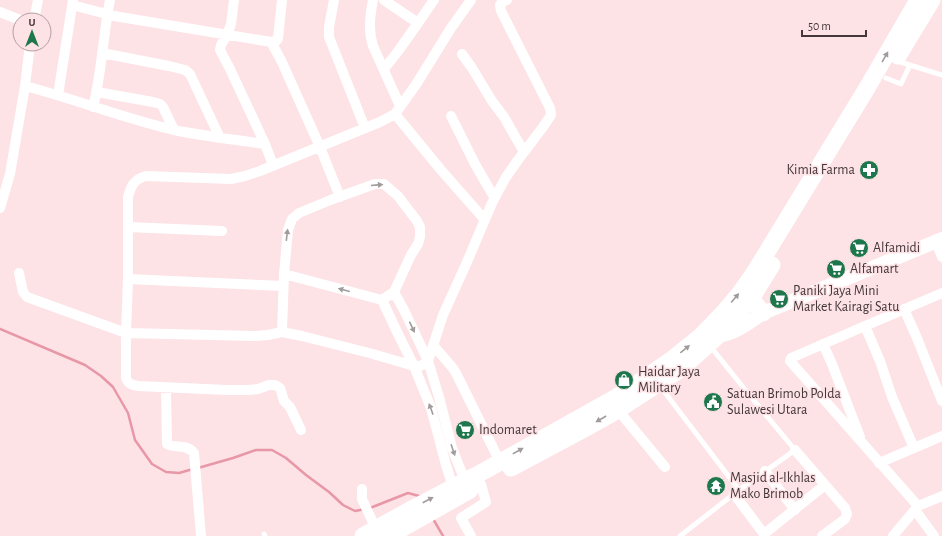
<svg xmlns="http://www.w3.org/2000/svg" width="942" height="536" font-family="'Alegreya Sans',sans-serif">
	<rect width="100%" height="100%" fill="#fde2e6"/>
	<g fill="none" stroke-linecap="round" stroke-linejoin="round">
		<path stroke="#e897a7" stroke-width="2.5" d="M0 329 85 365 101 376 113 387 128 413 135 440 152 464 166 472 179 473 193 469
			M198 468 233 458 256 450H272L286 458 306 475 329 492 343 505 355 511 365 509
			M370 508 408 493 419 496 421 498
			M432 517 443 536"/>
		<path stroke="#fff" stroke-width="5" d="M897 61 942 75
			M886 78 901 84 910 65
			M660 386 739 490
			M264 534 265 536
			M680 536 739 490 795 450 751 397 710 346"/>
		<path stroke="#fff" stroke-width="10" d="M234 0 231 24 227 35 221 45 220 50 230 69 265 144 273 165
			M334 0 329 27V37L365 128
			M373 0C370 16 368 30 373 46L400 106
			M384 0 418 23 434 0
			M72 5 114 16 271 42 281 60 320 147 340 197
			M0 12 20 20
			M34 20 38 0
			M271 42 276 41 278 39 282 0
			M30 44 25 86C75 99 123 118 174 130 204 136 235 140 265 144
			M102 53 169 66 185 70 190 74 220 138
			M462 54 472 68 492 101 504 117 524 152
			M384 69 399 50 418 23
			M97 92 153 102 160 104 163 107 174 130
			M58 95 73 0
			M93 107C102 72 103 35 110 0
			M395 114 441 170 485 220
			M451 116 475 164 494 197
			M0 208 10 174 25 86
			M128 227 222 231
			M936 242 942 257
			M19 273 23 292 27 297 126 333 255 336 268 335 282 332 302 336 373 354 414 366H420L424 364 428 361 443 315 467 262 492 203 506 177 518 160 543 127 551 115 550 108 501 11 500 5 502 2 507 0
			M128 279 283 286
			M394 292 405 312 428 361 439 397 452 448 465 481
			M382 300 399 336 414 366 431 408 446 465 453 487
			M904 309 917 338 942 401
			M865 326 880 361 892 397 914 448
			M282 332 284 274 288 230 292 219 299 213 333 199 375 184H384L398 196 417 221 420 227V237L418 244 411 255 394 292 382 300 284 274
			M823 344 832 364 860 437
			M433 345 452 367 456 373 500 462
			M166 388 167 444C176 449 185 443 194 453L201 536
			M618 410 665 467
			M301 430 290 407 284 401 281 391 280 388 275 385H269L258 389 248 390H227L138 386C132 385 128 384 126 378V333L128 279V197C131 186 134 179 146 176L231 179 245 176 260 171 380 122 395 114 417 83 451 28 471 0
			M795 450 845 508 847 514 845 519 822 536
			M879 463 942 436
			M765 471 795 510
			M362 489V499L376 529
			M734 494 764 534 825 485
			M918 506 790 361 791 358 865 326 942 293
			M915 510 934 536
			M471 536 461 518 486 502 481 484
			M893 536 918 506 942 496"/>
		<path stroke="#fff" stroke-width="14" d="M719 332 722 335C736 333 751 321 763 313L942 239"/>
		<path stroke="#fff" stroke-width="17" d="M898 56 932 0
			M751 299 763 313
			M511 468 586 428 618 410 681 369 720 334 751 299 772 265
			M363 536 410 510 486 470 615 398 644 379 671 360 702 335 724 312 740 293 756 270 867 88 918 0
			M389 536 470 490"/>
	</g>
	<defs><path id="oneway-solid" d="M-6-.8H1V-3.2L6.5 0L1 3.2V.8H-6Z"/></defs>
	<g fill="#a29b9c">
		<use href="#oneway-solid" transform="translate(885 57) rotate(-60)"/>
		<use href="#oneway-solid" transform="translate(377 185) rotate(-5)"/>
		<use href="#oneway-solid" transform="translate(287 235) rotate(-83)"/>
		<use href="#oneway-solid" transform="translate(344 290) rotate(-165)"/>
		<use href="#oneway-solid" transform="translate(735 298) rotate(-50)"/>
		<use href="#oneway-solid" transform="translate(412 327) rotate(65)"/>
		<use href="#oneway-solid" transform="translate(685 349) rotate(-39)"/>
		<use href="#oneway-solid" transform="translate(431 409) rotate(-110)"/>
		<use href="#oneway-solid" transform="translate(601 419) rotate(150)"/>
		<use href="#oneway-solid" transform="translate(453 450) rotate(71)"/>
		<use href="#oneway-solid" transform="translate(518 451) rotate(-29)"/>
		<use href="#oneway-solid" transform="translate(428 500) rotate(-28)"/>
	</g>
	<defs>
		<g id="pharmacy-disc" transform="scale(1)"><circle r="9.5" fill="#1e774c" stroke="#fde2e6"/><path d="M-2-6h4v4h4v4h-4v4h-4v-4h-4v-4h4Z" fill="#fff"/></g>
		<g id="supermarket-disc" transform="scale(1)"><circle r="9.5" fill="#1e774c" stroke="#fde2e6"/><path d="M-6-5.5h2.5l.6 2H6L4.5 2H-2.5L-4.4-4H-6ZM-1.5 3.2a1.3 1.3 0 1 0 .1 0ZM3 3.2a1.3 1.3 0 1 0 .1 0Z" fill="#fff"/></g>
		<g id="shop-disc" transform="scale(1)"><circle r="9.5" fill="#1e774c" stroke="#fde2e6"/><path d="M-5-2.5h2.3a2.7 3.5 0 0 1 5.4 0H5L5.5 6h-11ZM-1.5-2.5h3a1.5 2.3 0 0 0-3 0Z" fill="#fff"/></g>
		<g id="civic-disc" transform="scale(1)"><circle r="9.5" fill="#1e774c" stroke="#fde2e6"/><path d="M-.6-6.5H3V-4.5H.6V-3L4-1V1h2V6H-6V1h2V-1L-.6-3ZM-1.2 2.5V6h2.4V2.5Z" fill="#fff"/></g>
		<g id="temple-disc" transform="scale(1)"><circle r="9.5" fill="#1e774c" stroke="#fde2e6"/><path d="M0-6L5-2H3V0L6.5 2.5H4V6H1.5V3h-3V6H-4V2.5H-6.5L-3 0V-2H-5Z" fill="#fff"/></g>
	</defs>
	<g fill-rule="evenodd">
		<use href="#pharmacy-disc" x="869" y="170"/>
		<use href="#supermarket-disc" x="859" y="248"/>
		<use href="#supermarket-disc" x="836" y="269"/>
		<use href="#supermarket-disc" x="779" y="299"/>
		<use href="#shop-disc" x="624" y="380"/>
		<use href="#civic-disc" x="713" y="402"/>
		<use href="#supermarket-disc" x="465" y="430"/>
		<use href="#temple-disc" x="716" y="486"/>
	</g>
	<g text-anchor="middle" dominant-baseline="central" stroke-width="3" stroke-linejoin="round" paint-order="stroke">
		<g font-size="14" fill="#443739" stroke="#fde2e6" text-anchor="start">
			<text x="855" y="170" text-anchor="end">Kimia Farma</text>
			<text x="873" y="248">Alfamidi</text>
			<text x="850" y="269">Alfamart</text>
			<text x="793" y="291">Paniki Jaya Mini<tspan x="793" dy="16">Market Kairagi Satu</tspan></text>
			<text x="638" y="372">Haidar Jaya<tspan x="638" dy="16">Military</tspan></text>
			<text x="727" y="394">Satuan Brimob Polda<tspan x="727" dy="16">Sulawesi Utara</tspan></text>
			<text x="479" y="430">Indomaret</text>
			<text x="730" y="478">Masjid al-Ikhlas<tspan x="730" dy="16">Mako Brimob</tspan></text>
		</g>
	</g>
	<g transform="translate(32 32)"><circle r="19" fill="#fde2e6" stroke="#b39ea1"/>
	<path d="M0-3L7 15L0 10L-7 15Z" fill="#1e774c"/>
	<text y="-6" font-size="11" font-weight="bold" text-anchor="middle" fill="#443739">U</text>
	</g>
	<path d="M802 30v6h64v-6" fill="none" stroke="#443739" stroke-width="2"/>
	<text x="808" y="30" font-size="12" fill="#443739" stroke="#fde2e6" stroke-width="3" paint-order="stroke">50 m</text>
</svg>
